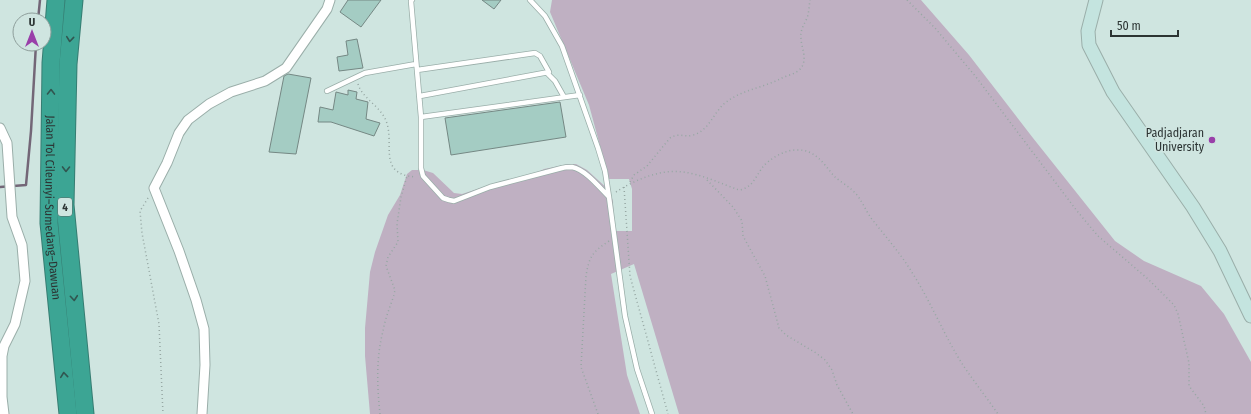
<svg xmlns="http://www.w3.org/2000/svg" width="1251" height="414" font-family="'Fira Sans Condensed',sans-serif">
	<rect width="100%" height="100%" fill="#cfe5e0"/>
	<path fill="#bfb0c2" d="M552 0H921L969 55 1033 138 1115 241 1144 261 1201 286 1224 314 1251 362V414H679L634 264 611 274 627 375 640 414H370L365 356V328L370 272 375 252 388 215 400 195 407 174 412 170H423L433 173 454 193 462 194 499 182 532 175 544 169 569 164H576L587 170 609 190 613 201 614 231H632V189L629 179H609L589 105 550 12Z"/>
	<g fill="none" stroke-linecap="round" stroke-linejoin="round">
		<path stroke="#736677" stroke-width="2.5" d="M38 20 40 0
			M0 187 26 185 31 131 36 44"/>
	</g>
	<path fill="#a4ccc3" stroke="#758884" d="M348 0H381L361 27 340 12Z
		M482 0H501L494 9Z
		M357 39 363 68 339 71 337 57 348 55 346 41Z
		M288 74 311 78 296 154 269 152 284 76Z
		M348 90 357 92 356 99 368 102 366 119 380 123 374 136 331 122H318L320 107 333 110 336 92 348 95Z
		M560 102 566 137 451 155 445 118Z"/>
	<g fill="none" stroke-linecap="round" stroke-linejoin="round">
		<g stroke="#9aaea9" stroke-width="6">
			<path id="lane" d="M412 0 411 1 421 117V168L423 176 443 198 449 200 454 201 490 187 562 168C565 167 569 167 572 167 586 170 599 187 609 197
				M530 0 545 16 562 46 598 148 605 171 609 197 625 316 637 369 652 414
				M417 70 535 53 540 56 549 72 420 96
				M548 74 555 81 564 97
				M327 91 365 73 416 64
				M421 117 580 95"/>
		</g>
		<g stroke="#9aaea9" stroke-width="11">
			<path id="street" d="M0 128 7 143 12 217 22 245 25 281 15 324 4 346 2 356V397L4 414
				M202 414 205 365 204 329 196 300 179 251 154 188 167 163 179 133 188 120 209 104 231 92 265 81 286 68 327 9 330 0"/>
		</g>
		<g stroke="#9aaea9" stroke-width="15">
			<path id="secondary" d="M1096 0 1088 31 1089 45 1113 92 1193 207 1220 251 1251 316"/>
		</g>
		<g stroke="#367d72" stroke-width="19">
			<g id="highway">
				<path id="s1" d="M56 0 51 63 49 223 68 414"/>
				<path d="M74 0 68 64 65 205 85 414"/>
			</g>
		</g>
		<path stroke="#96a7a3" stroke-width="1.5" stroke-dasharray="1 3" stroke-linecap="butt" d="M907 0 935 28 976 77 1077 211 1098 236 1148 279 1174 305 1178 314 1189 363V386L1204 406 1206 414
			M358 84C362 97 376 104 383 115 399 139 373 174 416 177
			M707 180 733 207 742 221 743 236 765 276 779 328 786 335 816 353 825 360 832 370 837 385 853 414
			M630 182 634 175 647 166 670 138C679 132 685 138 693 135 709 131 713 113 725 103 741 90 762 88 780 79 787 75 797 74 801 68 808 59 801 47 801 38 800 30 804 25 807 18 809 13 809 6 810 0
			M624 187 630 276 668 414
			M616 192C635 180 659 169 683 172 701 174 722 184 739 190 752 188 755 178 762 168 769 159 784 150 796 150 815 149 823 163 834 176 840 182 849 186 855 193 860 197 866 211 871 218 886 237 901 254 913 274 930 301 942 330 958 357 970 377 985 395 998 414
			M148 198 140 211 142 233 159 324 163 414
			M380 414C377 386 376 358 383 331 385 319 390 307 394 295L395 290 386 266 388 257 398 242 397 224 401 197 407 176
			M598 414 581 367 586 276C589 257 592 252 609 241"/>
		<use href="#lane" stroke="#fff" stroke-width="4.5"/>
		<use href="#street" stroke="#fff" stroke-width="9"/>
		<use href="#secondary" stroke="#c4e4df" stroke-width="13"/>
		<use href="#highway" stroke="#3ca594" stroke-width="17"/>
	</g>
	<defs><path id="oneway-chevron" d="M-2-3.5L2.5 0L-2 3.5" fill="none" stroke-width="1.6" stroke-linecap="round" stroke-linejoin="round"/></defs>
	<g stroke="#315650">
		<use href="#oneway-chevron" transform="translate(70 39) rotate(96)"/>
		<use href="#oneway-chevron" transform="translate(51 92) rotate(-89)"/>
		<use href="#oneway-chevron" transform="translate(66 169) rotate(91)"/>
		<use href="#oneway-chevron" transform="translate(74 298) rotate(85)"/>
		<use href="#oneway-chevron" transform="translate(64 375) rotate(-96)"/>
	</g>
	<circle fill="#993fa9" stroke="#cfe5e0" stroke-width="1.5" cx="1212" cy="140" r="4"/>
	<g text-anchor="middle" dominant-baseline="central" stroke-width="3.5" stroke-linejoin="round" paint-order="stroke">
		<rect fill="#cfe5e0" stroke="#5d6967" stroke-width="1" x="58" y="198" width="14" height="18" rx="3"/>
		<g font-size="11" font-weight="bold" fill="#2c3433">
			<text x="65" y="207">4</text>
		</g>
		<g font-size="12" fill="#2c3433" stroke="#cfe5e0" text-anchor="end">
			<text x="1204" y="133">Padjadjaran<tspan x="1204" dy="14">University</tspan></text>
		</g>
		<g font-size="12" fill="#2c3433" stroke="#cfe5e0">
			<text stroke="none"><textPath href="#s1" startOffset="208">Jalan Tol Cileunyi–Sumedang–Dawuan</textPath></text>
		</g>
	</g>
	<g transform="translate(32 32)"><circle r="19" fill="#cfe5e0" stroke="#8e9e9b"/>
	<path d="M0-3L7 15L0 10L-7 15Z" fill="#993fa9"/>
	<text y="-6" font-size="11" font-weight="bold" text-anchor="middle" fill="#2c3433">U</text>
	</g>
	<path d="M1111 30v6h67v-6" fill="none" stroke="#2c3433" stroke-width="2"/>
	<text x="1117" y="30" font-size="12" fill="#2c3433" stroke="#cfe5e0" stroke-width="3" paint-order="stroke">50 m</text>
</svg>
